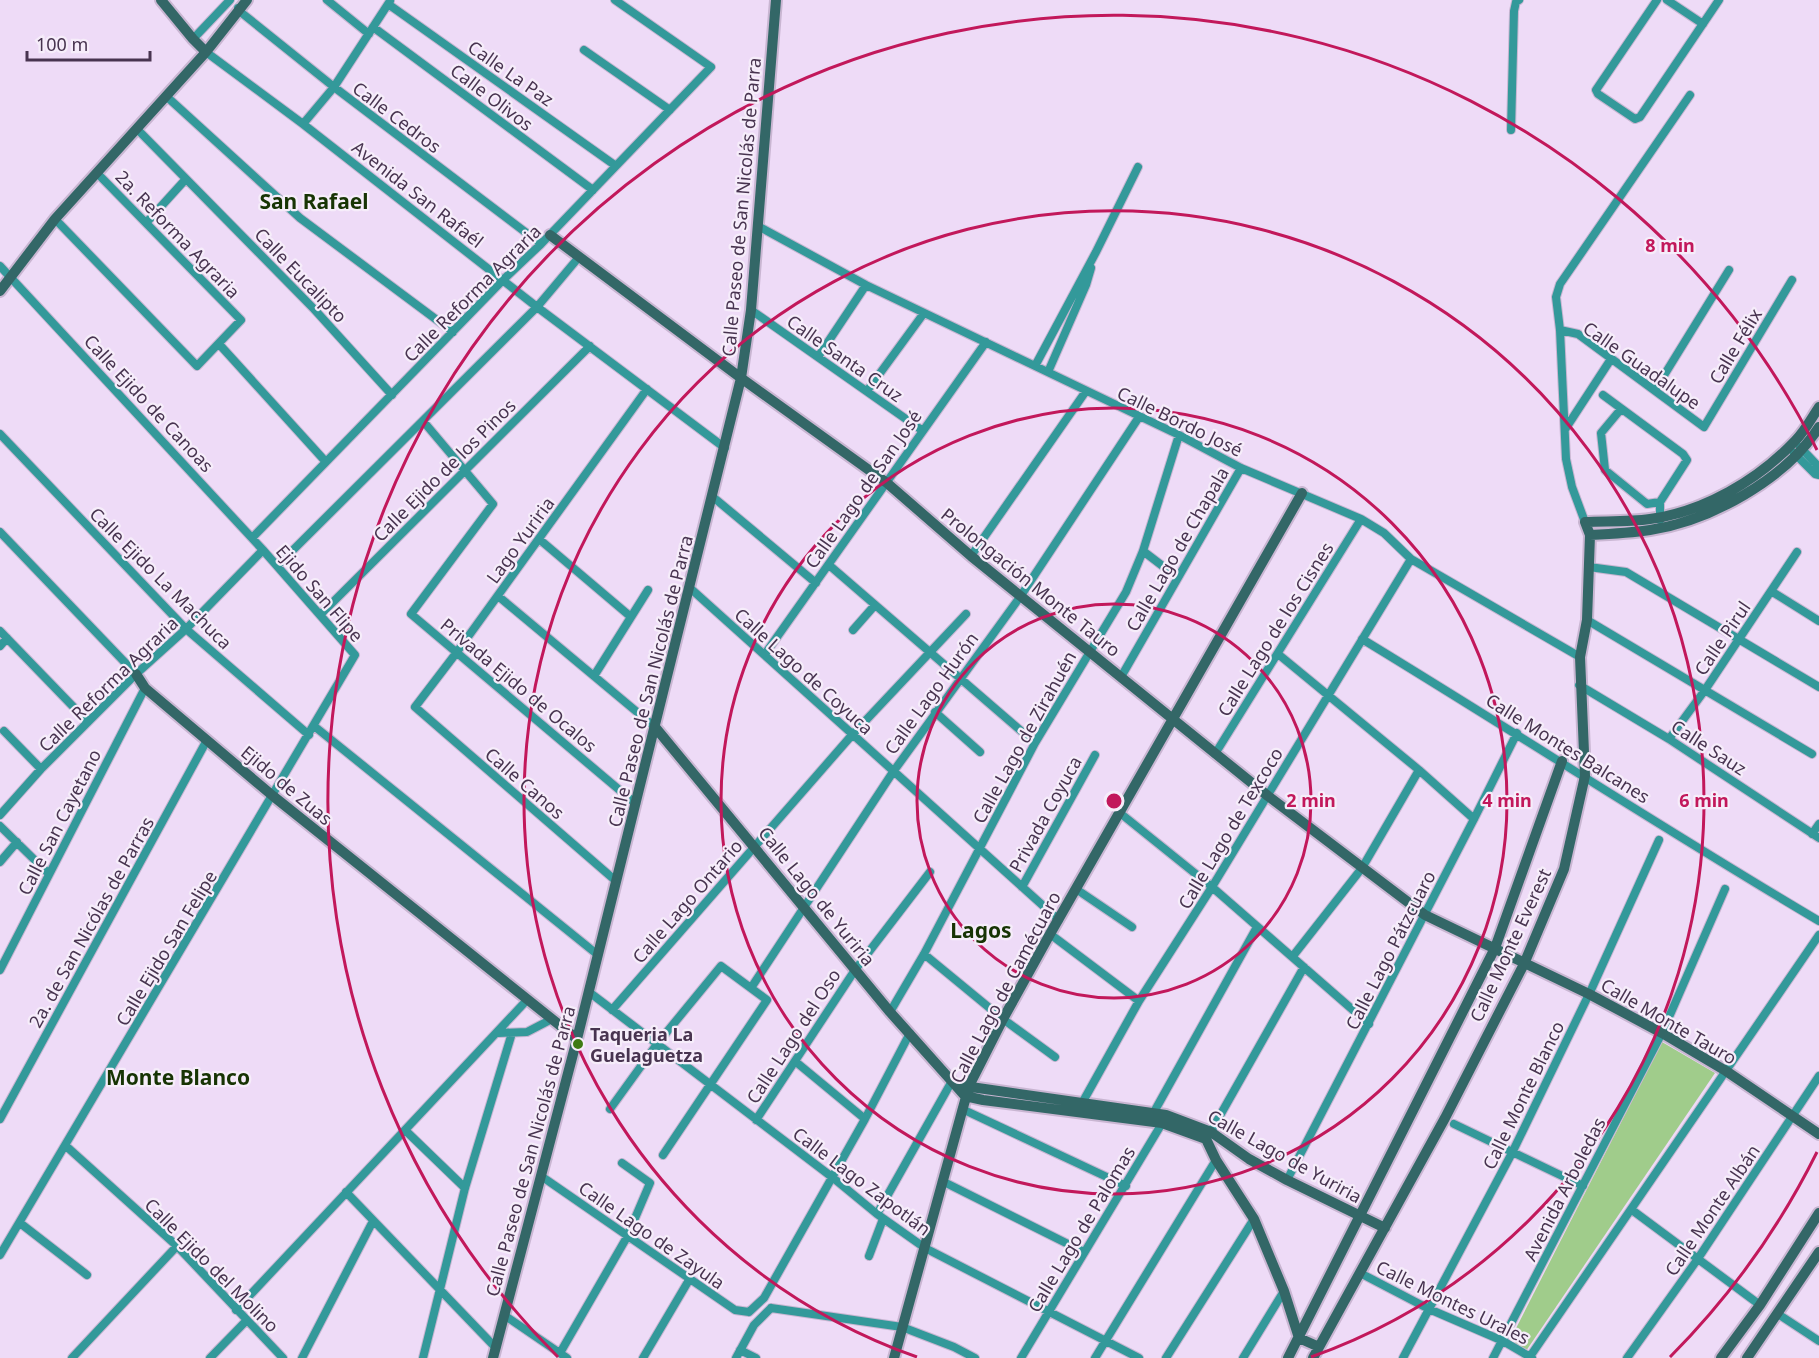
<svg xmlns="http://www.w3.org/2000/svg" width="1819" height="1358" font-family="'Noto Sans',sans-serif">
	<rect width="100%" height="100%" fill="#eedbf7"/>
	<path fill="#a0cc8b" d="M1662 1042 1715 1073 1526 1351 1509 1342Z"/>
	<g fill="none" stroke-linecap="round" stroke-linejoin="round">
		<g stroke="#c9b6d2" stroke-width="10">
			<path id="street" d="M327 0 369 34
				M1657 0 1596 90 1598 94 1635 119 1640 117 1719 0
				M1667 0 1703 24
				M388 4 616 166
				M238 8V10L334 87 541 244
				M373 27 593 190
				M193 39 230 0
				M584 50 670 110
				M206 52 303 124 537 307 725 448
				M166 96 300 218 453 332
				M303 124 334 87 390 1
				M137 129 314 309 392 395
				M1511 130 1514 11 1516 2 1519 0
				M55 219 197 366 241 320 97 173
				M146 223 185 180
				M758 226 866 285 1179 435 1241 468 1361 519 1384 533 1411 559 1580 657
				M0 266 263 550 355 655 0 1255
				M751 310 923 431
				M1560 330 1578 334 1704 427 1792 280
				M219 344 326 462
				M818 357 866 285
				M1035 366 1096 252 1138 167
				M1048 372 1086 285 1091 268
				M1655 390 1729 270
				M867 391 924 313
				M1603 395 1683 454 1687 460 1660 502V520
				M1621 409 1601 433 1605 470 1647 504 1660 502
				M423 421 493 504 411 614 636 804
				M1566 428 1611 359
				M0 434 186 629 309 735
				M1800 447 1819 467
				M1794 453 1815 474 1819 475
				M713 497 816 583
				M1585 522 1572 487 1566 459 1560 330 1556 297 1560 284 1690 95
				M0 532 136 674
				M252 538 503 280 541 244 711 67 615 0
				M539 539 631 617
				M1143 551 1177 577
				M971 556 1086 391
				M829 565 1035 743
				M277 566 537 307 579 257
				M1589 567 1626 572 1819 687
				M690 588 1059 920
				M1771 591 1819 621
				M498 596 655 727
				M320 615 590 346
				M1587 620 1812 754
				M853 630 875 605
				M0 631 88 722
				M1362 639C1515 732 1665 830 1819 921
				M0 646 7 638
				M765 654 986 342
				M1278 654 1419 770 1474 819
				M594 676 648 590
				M1121 677 1241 468
				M1579 685 1669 739 1819 838
				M935 712 980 752
				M314 726 598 955
				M4 731 41 769
				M1669 739 1705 690 1797 552
				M1215 754 1361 519
				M1120 813 1212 887 1369 1024
				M0 815 41 769 136 674 186 629 263 550
				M0 826 48 873
				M1812 834 1819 824
				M0 862 17 842
				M616 881 415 707 457 652 647 389
				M1022 887 1095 755
				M1076 889 1132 927
				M1050 934 1139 1001
				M924 954 1003 1019 1055 1057
				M1293 956 1362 868 1419 770
				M0 970 145 688
				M751 988 893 772 1020 597 1139 417
				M589 992 832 1177 877 1214 925 1248 1139 1358
				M612 1010 852 735 966 614
				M890 1012 924 954 1035 743 1126 592 1143 551 1179 435
				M498 1033 527 1032 552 1019
				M796 1062 865 1119
				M1081 1105 1139 1001 1212 887 1411 559
				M610 1109 657 1044 721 966 767 1000 663 1155
				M962 1109 1126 1186
				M1154 1112 1257 927
				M0 1119 207 740
				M756 1120 855 970 930 872
				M1454 1124 1583 1186
				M406 1131 465 1188
				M1209 1135 1304 967
				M66 1146 177 1246 283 1358
				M541 1176 735 1310 749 1312
				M1287 1180 1474 819 1517 733
				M942 1181 1084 1252
				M346 1192 496 1348
				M1632 1210 1760 1305
				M877 1214 952 1081
				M20 1223 87 1275
				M869 1256 883 1219
				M1360 1273 1429 1309 1503 1341 1532 1358
				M771 1308 902 1327 954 1347 975 1358
				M236 1310 527 1000
				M749 1312 764 1298 865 1119 910 1033
				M1778 1314 1819 1341
				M504 1315 567 1358
				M740 1350 756 1358
				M560 1353 627 1237 650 1183 622 1163
				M72 1358 177 1246
				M210 1358 246 1321
				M302 1358 373 1221
				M423 1358 465 1188 512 1033
				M643 1358 689 1280
				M736 1358 754 1325 771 1308
				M1021 1358 1164 1120
				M1095 1358 1216 1160
				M1166 1358 1254 1219
				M1243 1358 1284 1291
				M1403 1358 1512 1153 1591 990 1659 840
				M1493 1358 1662 1033 1725 889
				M1529 1358 1819 935
				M1627 1358 1697 1260 1819 1076"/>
		</g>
		<g stroke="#c9b6d2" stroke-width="14">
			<path id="secondary" d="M161 0 193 39 206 52
				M550 235 741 378 887 483 971 556 1268 796 1425 915 1589 994 1662 1033 1726 1071 1819 1134
				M0 291 55 219 206 52 247 0
				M1590 535C1610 534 1630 533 1650 530 1710 521 1786 479 1819 427
				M136 674 145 688 273 796 577 1039
				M655 727 890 1012 965 1096 983 1100 1162 1123 1206 1139 1216 1160 1254 1219 1284 1291 1299 1338 1319 1347
				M964 1086 1166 1115 1211 1132 1249 1159 1287 1180 1385 1228
				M493 1358 577 1039 741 378 751 310 776 0
				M894 1358 969 1086 1003 1019 1050 934 1302 493
				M1288 1358 1495 948 1562 761
				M1313 1358 1445 1118 1524 964 1564 869 1585 776 1580 657 1587 620 1590 535 1585 522C1606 521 1629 522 1650 519 1704 512 1758 480 1795 441 1805 431 1811 419 1819 407
				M1721 1358 1760 1305 1819 1213
				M1747 1358 1819 1252"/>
		</g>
		<use href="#street" stroke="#33999a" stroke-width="8"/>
		<use href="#secondary" stroke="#336767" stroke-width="10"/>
	</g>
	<g fill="none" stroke="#c2185b" stroke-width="3">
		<circle cx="1114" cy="801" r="197"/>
		<circle cx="1114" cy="801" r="393"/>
		<path d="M917 1357A590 590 0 1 1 1311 1357"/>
		<path d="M1817 1152A786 786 0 0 1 1670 1357M558 1357A786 786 0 1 1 1817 450"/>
	</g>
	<circle fill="#3f7b14" stroke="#f6edfa" stroke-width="2" cx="578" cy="1044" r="6"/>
	<g text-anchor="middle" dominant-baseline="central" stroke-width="4.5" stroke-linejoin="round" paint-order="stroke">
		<g font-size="18" fill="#483450" stroke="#f6edfa">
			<text transform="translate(511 73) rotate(35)">Calle La Paz</text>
			<text transform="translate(492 97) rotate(37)">Calle Olivos</text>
			<text transform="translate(397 117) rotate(37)">Calle Cedros</text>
			<text transform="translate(418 194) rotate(38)">Avenida San Rafaél</text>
			<text transform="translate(741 207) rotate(-85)">Calle Paseo de San Nicolás de Parra</text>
			<text transform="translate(178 234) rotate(46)">2a. Reforma Agraria</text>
			<text transform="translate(301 275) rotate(46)">Calle Eucalipto</text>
			<text transform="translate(472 293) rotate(-45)">Calle Reforma Agraria</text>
			<text transform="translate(1735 346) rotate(-59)">Calle Félix</text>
			<text transform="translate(845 358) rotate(35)">Calle Santa Cruz</text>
			<text transform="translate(1642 365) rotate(35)">Calle Guadalupe</text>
			<text transform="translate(149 403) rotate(47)">Calle Ejido de Canoas</text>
			<text transform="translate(1180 421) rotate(26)">Calle Bordo José</text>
			<text transform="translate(444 470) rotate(-45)">Calle Ejido de los Pinos</text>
			<text transform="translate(863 489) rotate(-55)">Calle Lago de San José</text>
			<text transform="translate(520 540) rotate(-54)">Lago Yuriria</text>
			<text transform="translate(1177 549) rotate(-60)">Calle Lago de Chapala</text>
			<text transform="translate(161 578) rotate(45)">Calle Ejido La Machuca</text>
			<text transform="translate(1031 582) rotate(39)">Prolongación Monte Tauro</text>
			<text transform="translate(320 593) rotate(49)">Ejido San Flipe</text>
			<text transform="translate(1275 629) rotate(-58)">Calle Lago de los Cisnes</text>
			<text transform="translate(1722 638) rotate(-56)">Calle Pirul</text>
			<text transform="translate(804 671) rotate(42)">Calle Lago de Coyuca</text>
			<text transform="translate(650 681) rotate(-76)">Calle Paseo de San Nicolás de Parra</text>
			<text transform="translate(108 684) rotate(-44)">Calle Reforma Agraria</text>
			<text transform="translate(519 685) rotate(40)">Privada Ejido de Ocalos</text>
			<text transform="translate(931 693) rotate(-54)">Calle Lago Hurón</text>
			<text transform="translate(1024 737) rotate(-61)">Calle Lago de Zirahuén</text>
			<text transform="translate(1709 747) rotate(33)">Calle Sauz</text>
			<text transform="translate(1568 748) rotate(32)">Calle Montes Balcanes</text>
			<text transform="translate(525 783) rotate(41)">Calle Canos</text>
			<text transform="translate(287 785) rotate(40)">Ejido de Zuas</text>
			<text transform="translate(1045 814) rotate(-61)">Privada Coyuca</text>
			<text transform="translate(59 822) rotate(-63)">Calle San Cayetano</text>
			<text transform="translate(1230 828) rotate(-59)">Calle Lago de Texcoco</text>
			<text transform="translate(817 896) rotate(51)">Calle Lago de Yuriria</text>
			<text transform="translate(687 901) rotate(-49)">Calle Lago Ontario</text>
			<text transform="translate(91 922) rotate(-61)">2a. de San Nicólas de Parras</text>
			<text transform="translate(1510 945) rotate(-65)">Calle Monte Everest</text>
			<text transform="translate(166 948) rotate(-59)">Calle Ejido San Felipe</text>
			<text transform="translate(1390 950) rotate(-63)">Calle Lago Pátzcuaro</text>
			<text transform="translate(1005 987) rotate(-62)">Calle Lago de Camécuaro</text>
			<text transform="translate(1669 1021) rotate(30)">Calle Monte Tauro</text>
			<text transform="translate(793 1036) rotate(-57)">Calle Lago del Oso</text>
			<text transform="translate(1523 1095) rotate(-64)">Calle Monte Blanco</text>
			<text transform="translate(530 1151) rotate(-75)">Calle Paseo de San Nicolás de Parra</text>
			<text transform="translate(1285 1156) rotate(29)">Calle Lago de Yuriria</text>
			<text transform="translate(862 1181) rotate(37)">Calle Lago Zapotlán</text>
			<text transform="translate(1564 1189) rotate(-63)">Avenida Arboledas</text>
			<text transform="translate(1712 1210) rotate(-56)">Calle Monte Albán</text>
			<text transform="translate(1081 1229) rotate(-59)">Calle Lago de Palomas</text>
			<text transform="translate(652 1235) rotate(35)">Calle Lago de Zayula</text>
			<text transform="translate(212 1265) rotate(45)">Calle Ejido del Molino</text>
			<text transform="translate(1453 1302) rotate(26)">Calle Montes Urales</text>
		</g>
		<g font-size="18" font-weight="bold" fill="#483450" stroke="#f6edfa" text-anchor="start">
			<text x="590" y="1034">Taqueria La<tspan x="590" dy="21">Guelaguetza</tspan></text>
		</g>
		<g font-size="21" font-weight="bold" fill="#173404" stroke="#f6edfa">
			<text x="314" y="201">San Rafael</text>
			<text x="981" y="930">Lagos</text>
			<text x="178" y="1077">Monte Blanco</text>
		</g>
	</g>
	<circle cx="1114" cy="801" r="9" fill="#c2185b" stroke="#f6edfa" stroke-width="3"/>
	<g font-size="18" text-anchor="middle" font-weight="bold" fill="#c2185b" stroke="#f6edfa" stroke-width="4.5" stroke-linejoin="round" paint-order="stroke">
		<text x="1670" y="252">8 min</text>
		<text x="1311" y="807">2 min</text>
		<text x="1507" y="807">4 min</text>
		<text x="1704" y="807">6 min</text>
	</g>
	<path d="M27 51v9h123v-9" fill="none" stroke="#483450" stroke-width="3"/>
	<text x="36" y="51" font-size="18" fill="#483450" stroke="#f6edfa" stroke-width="4.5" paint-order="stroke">100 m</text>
</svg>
